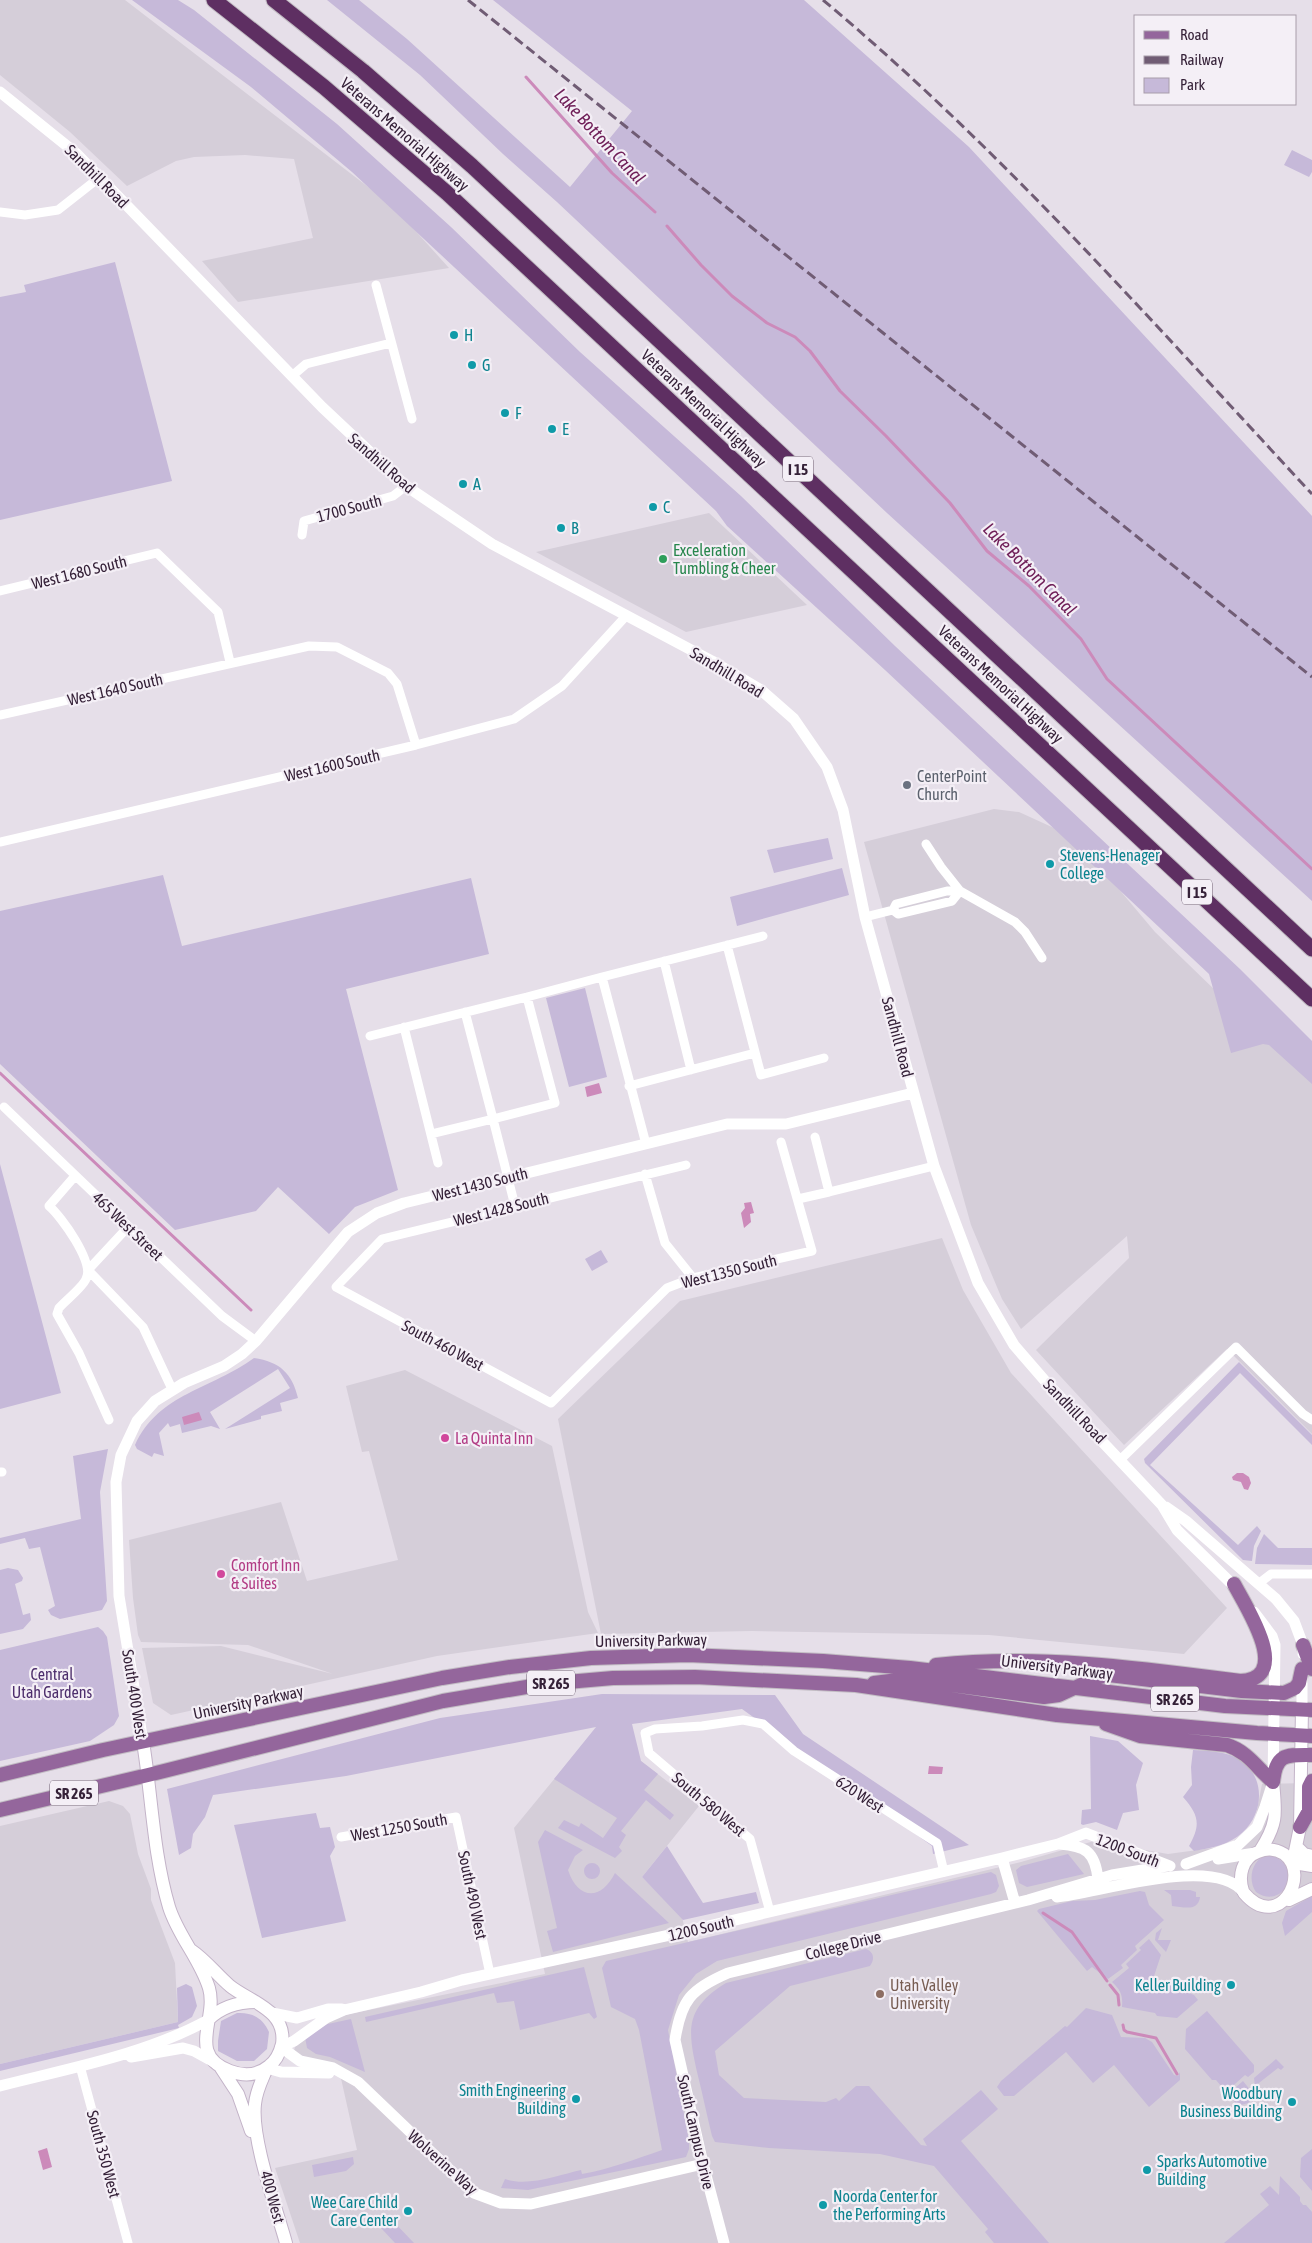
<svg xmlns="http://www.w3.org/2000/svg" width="1312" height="2243" font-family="'Asap Condensed',sans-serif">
	<rect width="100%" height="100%" fill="#e6dfe9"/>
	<path fill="#d5ced9" d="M0 0H125L393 206 449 268 238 302 202 261 313 238 294 159 245 155 194 157 176 161 127 186 70 132 0 75Z
		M709 513 807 605 686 632 536 552Z
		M994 809 1019 812 1054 828 1107 875 1155 932 1250 1024 1312 1080V1434L1227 1349 1124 1445 1036 1350 1129 1258 1127 1236 1021 1329 1002 1299 971 1225 864 842Z
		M942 1238 963 1290 1011 1373 1227 1608 1184 1654 989 1635 752 1631 601 1634 558 1419 680 1301Z
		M405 1370 552 1446 588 1612 598 1633 437 1656 171 1715 153 1703 142 1648 221 1646 333 1674 248 1645 141 1642 138 1635 133 1598 129 1540 281 1502 307 1581 398 1560 369 1451 362 1452 346 1386Z
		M597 1727 699 1806 642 1877 682 1917 688 1942 1021 1862 1094 1841 1168 1854 1227 1846 1254 1825 1262 1784 1312 1783V2243H300L275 2168 357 2150 338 2065 305 2058 294 2051 295 2047 332 2019 349 2014 545 1974 514 1828Z
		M109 1801 123 1806 130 1814 138 1854 151 1889V1900L175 1963 178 2022 0 2064V1826Z"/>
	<path fill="#c6b9d9" d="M132 0H178L194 10 337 124 451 227 580 352 741 496 895 646 1240 969 1312 1041V1084L1269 1045 1263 1044 1231 1053 1209 974 885 670 727 526 716 511 352 172 251 87Z
		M327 0H359L407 39 570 187 632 111 493 0H804L969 147 1312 516V901L887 513 557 202 503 154 420 75Z
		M1292 150 1312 160V172L1309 177 1284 165Z
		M115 262 172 481 0 520V297L26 292 24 285Z
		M828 838 833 859 774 873 767 850Z
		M842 868 849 895 737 926 730 897Z
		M163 875 182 946 471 878 489 954 346 989 398 1190 355 1207 329 1234 278 1187 256 1211 175 1230 0 1064V911Z
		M585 988 607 1077 569 1087 546 998Z
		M0 1164 61 1393 0 1409Z
		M601 1250 608 1262 592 1271 585 1259Z
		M254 1358C280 1362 292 1373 298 1398L280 1403 282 1411 261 1416V1419L225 1429 290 1388 278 1369 210 1412 220 1429 211 1426 182 1433 180 1424 170 1427 168 1423 159 1433 164 1456 154 1453 152 1457 137 1449 135 1445C159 1393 212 1389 254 1358Z
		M1239 1362 1312 1435V1445L1240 1373 1150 1465 1238 1545 1257 1526 1261 1531 1254 1546 1252 1561 1243 1560 1145 1463 1144 1459Z
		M108 1449 100 1492 107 1601 102 1610 60 1619 51 1615 48 1610 55 1606 40 1547 29 1549 25 1538 0 1544V1538L81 1519 73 1456Z
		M1264 1534 1278 1548H1312V1565L1255 1564 1257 1548Z
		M8 1568 18 1570 23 1578 22 1581 15 1584 23 1615 30 1613 31 1620 23 1629 0 1634V1570Z
		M98 1627 103 1631 107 1637 119 1716 114 1725 90 1741 0 1761V1650Z
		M602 1694 775 1695 803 1734 969 1845 933 1854 932 1846 742 1709 632 1724 641 1761 658 1774 644 1790 674 1815 670 1820 646 1800 621 1831 626 1835 619 1847 622 1851 615 1858 558 1828 564 1820 579 1827 581 1823 603 1838 617 1818 554 1779 596 1727 346 1776 213 1795 205 1817 193 1834 191 1848 179 1855 167 1789 440 1718Z
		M1090 1736 1118 1741 1143 1763 1136 1785 1139 1810 1123 1813 1117 1830 1096 1822 1083 1825 1081 1824 1082 1810 1091 1809Z
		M1193 1750C1207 1751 1222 1751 1235 1757 1265 1771 1266 1811 1243 1832 1229 1845 1212 1848 1194 1851L1189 1846C1201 1825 1199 1815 1183 1797L1192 1785 1191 1767Z
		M316 1813 320 1828 330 1827 335 1847 330 1856 346 1921 262 1938 234 1825Z
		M545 1830 583 1850 575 1856 568 1870C578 1900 601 1901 615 1873L669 1923 553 1952 547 1931 557 1928 538 1842Z
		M667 1846 703 1903 756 1892 759 1903 683 1920 642 1877Z
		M1068 1854 1084 1874 1027 1887 1019 1883 1016 1870 1021 1866Z
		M1268 1855C1306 1863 1285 1912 1256 1892 1247 1880 1252 1858 1268 1855Z
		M584 1871a8 8 0 1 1 16 0a8 8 0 1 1-16 0Z
		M991 1872 996 1875 999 1886 996 1892 991 1894 717 1961 696 1974 679 1995 668 2030 689 2141V2149L686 2157 528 2190 501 2188 505 2179C528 2187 559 2175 581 2170L582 2174C610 2169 636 2159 662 2150L639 2030 635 2019 611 2007 602 1968 606 1961Z
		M1164 1890H1190L1196 1892V1897H1200C1198 1912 1184 1907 1172 1906L1171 1895Z
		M1140 1891 1145 1892 1149 1905 1164 1920 1135 1946 1137 1950 1121 1965 1123 1968 1108 1979 1092 1967 1087 1971 1037 1911 1039 1909 1072 1901 1095 1900Z
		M1312 1896V1912L1285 1936 1282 1923 1286 1911Z
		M1162 1928 1158 1940H1171L1166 1952 1155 1940 1156 1933Z
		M1149 1939 1161 1955 1153 1979 1194 1995 1198 2000 1177 2018 1157 2016 1155 2013 1122 2007C1123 1996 1121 1990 1112 1982L1129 1968 1126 1964 1141 1950 1139 1948Z
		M866 1949C874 1952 875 1959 870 1966L790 1986 715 2051 719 2075 744 2098 826 2102 836 2098 839 2101 856 2086H869L921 2145 927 2146 923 2139 981 2090 998 2109 961 2141 1049 2243H994L985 2232 988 2229 934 2166 880 2154 769 2148 715 2142 712 2136C707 2116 703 2096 698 2076 688 2032 683 2009 726 1983Z
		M584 1967 597 2017 594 2019 589 2013 520 2030 514 2001 497 2003 494 1993 366 2022 365 2017Z
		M186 1984 192 1987 197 2006 192 2017 178 2025 179 2028 0 2071V2064L178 2022 177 1988Z
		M1086 2008 1112 2015 1121 2037 1145 2038 1152 2042 1174 2075 1178 2076 1180 2072V2080L1149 2107 1114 2065 1093 2083 1066 2052 1014 2096H1004L997 2087 1001 2081 1065 2026 1067 2027Z
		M1207 2011 1254 2065V2072L1248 2077 1245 2075 1226 2092 1216 2080H1212L1185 2049 1186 2029Z
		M237 2013C252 2012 263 2018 269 2032L267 2049 254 2061H237L218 2051V2041L221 2021Z
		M351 2019 365 2072 330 2057 316 2054 307 2048 305 2037 314 2027Z
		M1276 2059 1284 2067 1281 2070 1278 2068 1255 2086 1254 2078Z
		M1243 2081 1255 2096 1248 2103 1238 2106 1228 2094Z
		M1312 2149V2191L1300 2177 1301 2158Z
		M353 2157 354 2164 346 2171 314 2177 312 2165Z
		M1280 2176 1300 2197V2201L1303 2205H1306L1312 2212V2243H1224L1269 2205 1260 2194 1270 2186 1279 2195Z
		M391 2219 414 2243H395L381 2228Z"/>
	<path fill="#cc8aba" d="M599 1083 602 1093 587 1097 585 1087Z
		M751 1202 754 1213 750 1214 751 1222 744 1228 741 1213 745 1208 744 1203Z
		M199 1412 202 1420 184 1425 182 1417Z
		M1237 1473H1243L1249 1477 1251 1483 1248 1490 1244 1489 1241 1482 1233 1480 1232 1477Z
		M929 1766 943 1767 942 1774H928Z
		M47 2148 52 2167 43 2170 38 2151Z"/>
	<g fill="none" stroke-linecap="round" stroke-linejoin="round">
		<path stroke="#cc8aba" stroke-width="3" d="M526 77 612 173 655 212
			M667 226 701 265 732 296 767 323 795 337 810 351 840 391 886 436 950 503 987 551 1029 586 1081 639 1107 679 1312 869
			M0 1073 251 1310
			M1043 1913 1072 1932 1107 1981
			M1110 1985 1118 1995 1119 2005
			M1123 2025 1124 2030 1127 2032 1156 2038 1177 2074"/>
		<g stroke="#c3b3c8" stroke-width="14">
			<path id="secondary" d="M143 1742C152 1797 153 1853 169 1907 178 1936 200 1959 209 1988 218 2019 186 2055 230 2071 243 2076 257 2076 269 2066 276 2061 280 2052 282 2044 287 2010 250 2002 230 1986 216 1974 206 1960 191 1950
				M1296 1846 1304 1854 1312 1856
				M1260 1851C1278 1823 1276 1814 1273 1782
				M1293 1861 1300 1827 1302 1709
				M1294 1863 1312 1866
				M1243 1891C1238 1876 1242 1858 1258 1852 1267 1848 1276 1849 1284 1854 1312 1875 1278 1933 1244 1893
				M1289 1900 1312 1889
				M208 2020C221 2007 238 2002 256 2002
				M221 2068 238 2094 251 2131
				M267 2068C262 2080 256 2091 255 2104 251 2139 276 2207 286 2243"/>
		</g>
		<g stroke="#c2bcc3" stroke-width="16">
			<path id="primary" d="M1303 1645 1312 1669
				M936 1665C1037 1654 1140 1668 1240 1681 1294 1679 1246 1607 1234 1584
				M874 1683 906 1679 1044 1697 1059 1695 1096 1678 1109 1675 1242 1691 1284 1693 1295 1688 1299 1683 1302 1669
				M1106 1724 1140 1736 1227 1745C1248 1752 1257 1768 1273 1782
				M0 1775 103 1750 442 1678 510 1667 591 1658 688 1655 823 1661 910 1668 1225 1706 1312 1710
				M1273 1782C1276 1753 1286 1755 1312 1755
				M0 1810 148 1775 443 1701 544 1684 613 1678 695 1677 856 1685 1057 1715 1257 1733 1312 1736
				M1300 1827 1309 1811V1787L1312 1781"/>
		</g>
		<g stroke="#c2bcc3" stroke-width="17">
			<path id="motorway" d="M214 0 324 87 447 193 1312 999
				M274 0 363 71 472 166 1312 949"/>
		</g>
		<path stroke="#fff" stroke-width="9" d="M0 212 25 215 58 210 100 177
			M376 285 412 419
			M292 376 306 364 391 343
			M302 535 304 521 393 496 406 486
			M0 591 157 553 218 612 230 662
			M0 715 309 646 337 647 388 673 397 684 416 745
			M0 842 416 745 514 719 562 686 626 616
			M926 844 941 867 960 891 1015 922 1025 932 1042 958
			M893 910 898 914 952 901 960 891
			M865 917 893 910 896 904 947 891H960
			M727 945 761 1075 824 1058
			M664 961 691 1070
			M527 997 602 977
			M404 1027 438 1163
			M370 1036 527 997 555 1103 493 1119 515 1206
			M629 1086 755 1053
			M4 1107 222 1316 256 1341
			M431 1134 493 1119 465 1012
			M646 1144 602 977 763 936
			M686 1165 382 1239 336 1287 551 1403 667 1288 693 1278 812 1251 781 1142
			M645 1174 665 1243 693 1278
			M75 1176 49 1206C61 1216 95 1263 86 1279 82 1288 66 1300 59 1308L57 1314 79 1353 109 1420
			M829 1192 934 1166
			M798 1199 829 1192 815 1137
			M128 1227 88 1270 143 1327 172 1389
			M1121 1459 1236 1347 1303 1414 1312 1420
			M0 1472H2
			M1258 1584 1271 1574H1312
			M341 1837 456 1817 490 1974
			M770 1912 750 1839 649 1753 645 1733 655 1729 702 1726 743 1720 763 1724 794 1751 937 1843 944 1872
			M80 2066 128 2243"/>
		<path stroke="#fff" stroke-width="11" d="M0 92 77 154 322 407 406 486 492 544 712 661 761 690 794 719 827 767 843 810 865 917 934 1166 978 1283 1014 1345 1046 1382 1162 1505 1177 1530 1239 1591
			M1166 1507 1186 1521 1276 1599 1294 1621 1303 1645V1654
			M1302 1709V1675
			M143 1742 119 1596 116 1482 121 1455 137 1421 155 1401 184 1383 224 1366 242 1354 256 1341 348 1232 377 1213 404 1203 727 1124H786L913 1093
			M1060 1844C1086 1846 1095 1852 1098 1879
			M1002 1858 1015 1903
			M1218 1859 1255 1853
			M1186 1864 1238 1845 1257 1827 1265 1807 1273 1782 1275 1645 1272 1636 1254 1612
			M1057 1897C1099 1893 1216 1854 1244 1893
			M272 2013 297 2018 328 2009H342
			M281 2047 294 2041 326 2018 344 2010 421 1992 462 1980 679 1933 1002 1858 1058 1844 1086 1833 1170 1866
			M281 2047 300 2061 333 2068 358 2082 474 2193 501 2203 531 2204 703 2164
			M131 2057 183 2048 194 2051 214 2062
			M267 2068 281 2072 329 2073
			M0 2086C70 2068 144 2055 208 2020
			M724 2243 703 2164 675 2040C681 2000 691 1989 728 1973L1028 1900 1112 1875 1167 1866"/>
		<use href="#secondary" stroke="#fff" stroke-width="12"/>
		<use href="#primary" stroke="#94669c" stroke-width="14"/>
		<use href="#motorway" stroke="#5e2f62" stroke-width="15"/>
		<path stroke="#705c74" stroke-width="3" stroke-dasharray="10 5" stroke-linecap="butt" d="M468 0 1312 677
			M823 0C1001 149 1154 324 1312 494"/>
	</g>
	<g fill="#0f9aa8" stroke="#f4eff6" stroke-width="2">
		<circle cx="454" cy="335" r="5"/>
		<circle cx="472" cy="365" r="5"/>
		<circle cx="505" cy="413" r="5"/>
		<circle cx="552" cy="429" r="5"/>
		<circle cx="463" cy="484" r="5"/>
		<circle cx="653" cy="507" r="5"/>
		<circle cx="561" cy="528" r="5"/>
		<circle cx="1050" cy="864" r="5"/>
		<circle cx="1231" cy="1985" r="5"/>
		<circle cx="576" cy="2099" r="5"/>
		<circle cx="1292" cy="2102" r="5"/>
		<circle cx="1147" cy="2170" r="5"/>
		<circle cx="823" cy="2205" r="5"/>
		<circle cx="408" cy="2211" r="5"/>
	</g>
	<circle fill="#2e9e5b" stroke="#f4eff6" stroke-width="2" cx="663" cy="559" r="5"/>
	<circle fill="#6b7280" stroke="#f4eff6" stroke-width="2" cx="907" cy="785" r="5"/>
	<g fill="#d1479c" stroke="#f4eff6" stroke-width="2">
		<circle cx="445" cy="1438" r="5"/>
		<circle cx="221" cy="1574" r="5"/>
	</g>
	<circle fill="#8d6e63" stroke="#f4eff6" stroke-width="2" cx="880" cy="1994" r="5"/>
	<g text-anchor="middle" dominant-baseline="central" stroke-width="4.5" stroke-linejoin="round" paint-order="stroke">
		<g fill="#f4eff6" stroke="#6e5f71" stroke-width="1">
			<rect x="783" y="456.5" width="30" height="25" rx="4"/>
			<rect x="1182" y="879.5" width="30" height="25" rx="4"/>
			<rect x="527" y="1670.5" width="48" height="25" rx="4"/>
			<rect x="1151" y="1686.5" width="48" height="25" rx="4"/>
			<rect x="50" y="1780.5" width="48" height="25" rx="4"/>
		</g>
		<g font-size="15" font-weight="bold" fill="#352138">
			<text x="798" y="469">I 15</text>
			<text x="1197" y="892">I 15</text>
			<text x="551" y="1683">SR 265</text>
			<text x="1175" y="1699">SR 265</text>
			<text x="74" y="1793">SR 265</text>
		</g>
		<g font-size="16" fill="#352138" stroke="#f4eff6">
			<text transform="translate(405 134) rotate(41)">Veterans Memorial Highway</text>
			<text transform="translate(97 176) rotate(45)">Sandhill Road</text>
			<text transform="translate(704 408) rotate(43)">Veterans Memorial Highway</text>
			<text transform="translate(382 463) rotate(41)">Sandhill Road</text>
			<text transform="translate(349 508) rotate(-15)">1700 South</text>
			<text transform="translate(79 572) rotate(-14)">West 1680 South</text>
			<text transform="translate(727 672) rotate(31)">Sandhill Road</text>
			<text transform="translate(1001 684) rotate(43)">Veterans Memorial Highway</text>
			<text transform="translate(115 689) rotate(-13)">West 1640 South</text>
			<text transform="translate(332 765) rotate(-13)">West 1600 South</text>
			<text transform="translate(898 1037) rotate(75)">Sandhill Road</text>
			<text transform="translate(480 1184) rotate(-14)">West 1430 South</text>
			<text transform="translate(501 1209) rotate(-14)">West 1428 South</text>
			<text transform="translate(128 1226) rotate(44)">465 West Street</text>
			<text transform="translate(729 1271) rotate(-14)">West 1350 South</text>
			<text transform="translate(443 1345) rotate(28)">South 460 West</text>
			<text transform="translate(1075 1411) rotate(46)">Sandhill Road</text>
			<text transform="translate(651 1640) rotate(-1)">University Parkway</text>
			<text transform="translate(1057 1667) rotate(7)">University Parkway</text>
			<text transform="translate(135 1694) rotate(81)">South 400 West</text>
			<text transform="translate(248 1702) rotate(-12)">University Parkway</text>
			<text transform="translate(860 1794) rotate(33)">620 West</text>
			<text transform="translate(709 1804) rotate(40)">South 580 West</text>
			<text transform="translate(399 1827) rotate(-10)">West 1250 South</text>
			<text transform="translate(1128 1850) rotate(21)">1200 South</text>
			<text transform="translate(473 1895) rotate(78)">South 490 West</text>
			<text transform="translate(701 1928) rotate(-13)">1200 South</text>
			<text transform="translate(843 1945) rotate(-14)">College Drive</text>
			<text transform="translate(696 2132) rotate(77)">South Campus Drive</text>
			<text transform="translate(104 2154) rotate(75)">South 350 West</text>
			<text transform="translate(443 2162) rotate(42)">Wolverine Way</text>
			<text transform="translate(273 2197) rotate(75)">400 West</text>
		</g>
		<g font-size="16" fill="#0d838f" stroke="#f4eff6" text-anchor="start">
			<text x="464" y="335">H</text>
			<text x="482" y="365">G</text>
			<text x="515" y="413">F</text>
			<text x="562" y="429">E</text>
			<text x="473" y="484">A</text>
			<text x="663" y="507">C</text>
			<text x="571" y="528">B</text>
			<text x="1060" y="855">Stevens-Henager<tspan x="1060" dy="18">College</tspan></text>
			<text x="1221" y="1985" text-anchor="end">Keller Building</text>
			<text x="566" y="2090" text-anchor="end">Smith Engineering<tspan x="566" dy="18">Building</tspan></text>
			<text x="1282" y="2093" text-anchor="end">Woodbury<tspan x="1282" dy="18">Business Building</tspan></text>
			<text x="1157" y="2161">Sparks Automotive<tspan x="1157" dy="18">Building</tspan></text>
			<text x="833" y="2196">Noorda Center for<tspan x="833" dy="18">the Performing Arts</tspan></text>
			<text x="398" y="2202" text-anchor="end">Wee Care Child<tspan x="398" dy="18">Care Center</tspan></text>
		</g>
		<g font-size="16" fill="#27864d" stroke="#f4eff6" text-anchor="start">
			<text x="673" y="550">Exceleration<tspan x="673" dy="18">Tumbling &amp; Cheer</tspan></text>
		</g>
		<g font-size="16" fill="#5b616d" stroke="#f4eff6" text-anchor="start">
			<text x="917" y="776">CenterPoint<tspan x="917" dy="18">Church</tspan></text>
		</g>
		<g font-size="16" fill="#b23c85" stroke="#f4eff6" text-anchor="start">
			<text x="455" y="1438">La Quinta Inn</text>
			<text x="231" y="1565">Comfort Inn<tspan x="231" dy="18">&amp; Suites</tspan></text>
		</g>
		<g font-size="16" fill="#4d2e6c" stroke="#f4eff6">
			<text x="52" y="1674">Central<tspan x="52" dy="18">Utah Gardens</tspan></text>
		</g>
		<g font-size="16" fill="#785e54" stroke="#f4eff6" text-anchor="start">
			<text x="890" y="1985">Utah Valley<tspan x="890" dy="18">University</tspan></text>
		</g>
		<g font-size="18" font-style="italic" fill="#702059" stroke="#f4eff6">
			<text transform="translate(600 136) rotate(47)">Lake Bottom Canal</text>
			<text transform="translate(1030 569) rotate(45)">Lake Bottom Canal</text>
		</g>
	</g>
	<rect x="1134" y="15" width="162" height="90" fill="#f4eff6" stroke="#a89daa"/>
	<rect x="1144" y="31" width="25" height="8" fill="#94669c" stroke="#a89daa"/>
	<text x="1180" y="40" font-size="15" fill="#352138">Road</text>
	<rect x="1144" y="56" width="25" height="8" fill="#705c74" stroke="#a89daa"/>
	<text x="1180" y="65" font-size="15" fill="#352138">Railway</text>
	<rect x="1144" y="78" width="25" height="15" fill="#c6b9d9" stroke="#a89daa"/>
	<text x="1180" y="90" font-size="15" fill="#352138">Park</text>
</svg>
